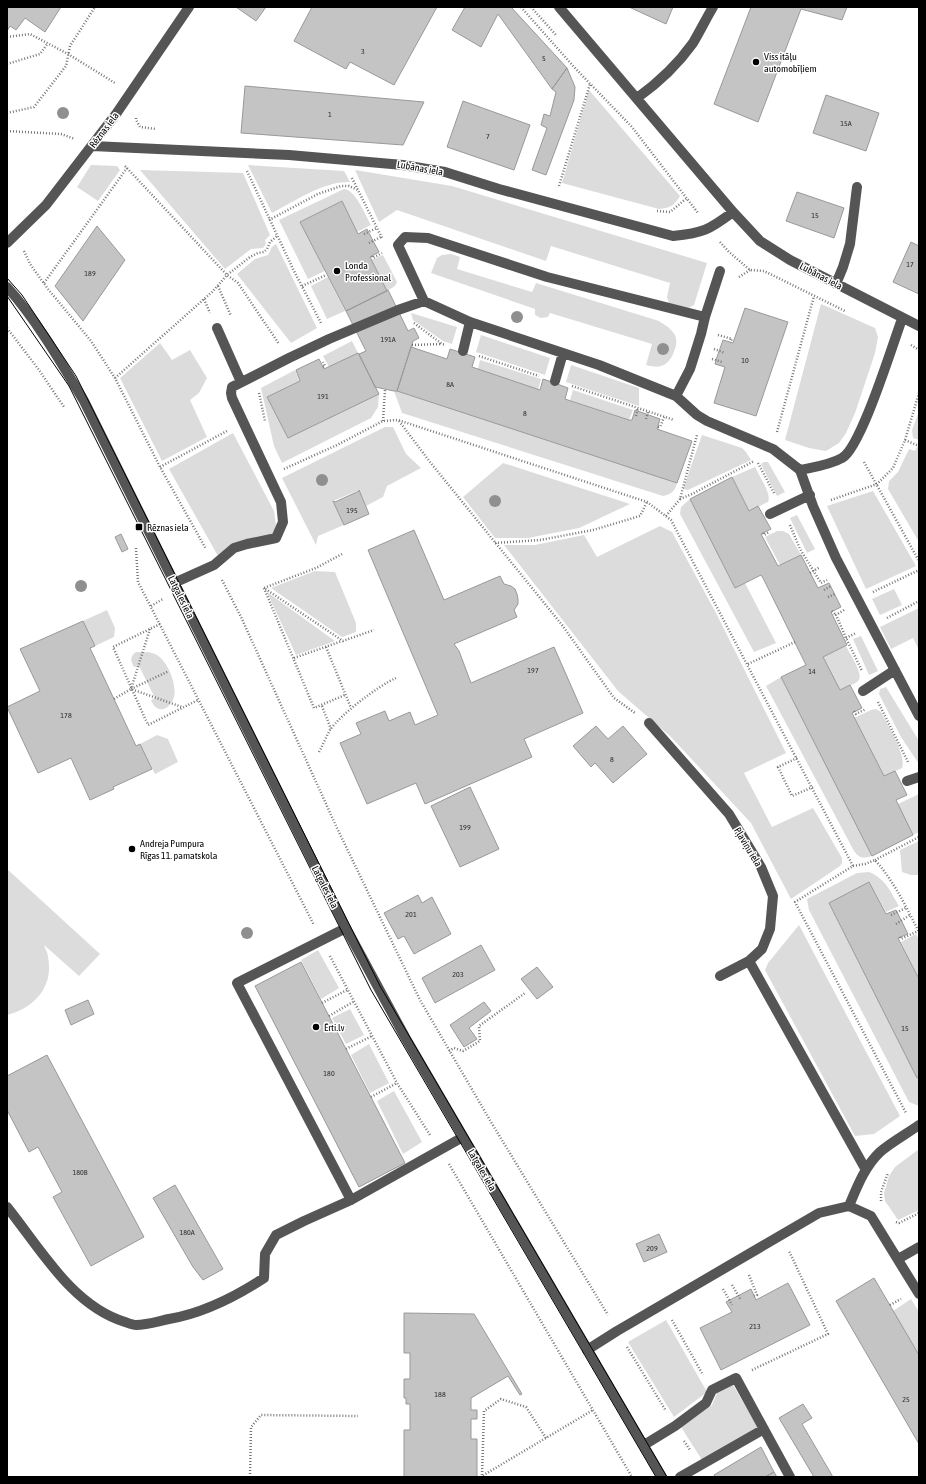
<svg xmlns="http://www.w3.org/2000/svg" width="926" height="1484" font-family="'Asap Condensed',sans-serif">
	<rect width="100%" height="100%" fill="#fff"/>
	<path fill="#dcdcdc" d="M589 90 680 196C674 206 670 208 659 209L562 183Z
		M91 165 117 166 120 170 98 201 77 187Z
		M248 165 344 171 350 182C324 181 295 201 272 213Z
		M140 170 243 173 270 235 265 240 266 244 263 248 251 249 225 269Z
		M355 170 452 186 707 263 694 305 688 308 669 303 667 297 670 283 551 246 546 261 397 210 379 222Z
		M344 189C356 190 365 215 371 225L357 232 341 201 300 222 325 271 308 279 279 220Z
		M276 244 317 328 291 343 237 274 255 259 268 255 272 247Z
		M451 254 460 257 457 269 532 292 536 283 659 321C663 324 669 327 672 331 677 336 677 343 675 349 670 364 662 370 646 365L652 344 550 313 548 317 541 318 535 315V309L431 273 437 258 442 255Z
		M383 255 397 282 395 286 387 291 371 260Z
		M328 277 345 311 327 319 311 286Z
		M821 304 875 328 878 337 875 353 855 413 846 433 839 443 826 451 809 448 785 440Z
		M411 313 457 327 452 344 443 341 413 320Z
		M481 335 550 358 545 375 476 352Z
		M352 341 358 353 329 367 323 356Z
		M160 343 172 360 190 350 207 378 199 393 190 400 207 437 162 461 120 378Z
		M480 360 541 379 538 390 478 369Z
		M571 365 639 388V406L566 382Z
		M295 370 299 381 267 397 288 438 379 394 378 407 371 418 282 463 274 446 261 388Z
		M573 390 633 410 629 420 570 400Z
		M394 391H397L677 483C675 491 672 494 663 496L402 413Z
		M919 411V440L913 438 912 430Z
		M385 427H393L406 454 421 468 387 486 383 497 366 506 359 490 333 501 344 525 318 536 316 545 282 478Z
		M233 433 274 511 276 525 273 535 218 556 169 469Z
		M702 435 742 448 746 452 751 460 688 490 683 489Z
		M919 443V542L888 489 889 481 898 472 909 449 915 451Z
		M764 462H768L785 492 777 496 761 464Z
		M503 463 630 504 579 528 528 538H495L463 497Z
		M755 467C759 476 772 494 768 502L749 511 732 477Z
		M873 491 916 566 866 589 827 506Z
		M690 499 735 588 745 583 776 643 754 652 680 514 681 507Z
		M797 515 815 549 807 553 790 518Z
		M660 526 672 532 716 613 786 753 744 773 772 827 813 808 842 858V863L840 866 791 899 751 823 671 737 618 691 504 545H535L584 535 597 557Z
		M777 531H783L789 534 801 555 780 565 765 537Z
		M315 571 335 572 356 623V632L342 637 271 588Z
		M894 589 902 605 880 615 872 599Z
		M267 592 335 641 296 655Z
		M919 608V650L913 638 891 649 880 627Z
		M107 610 115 628 114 637 95 646 83 621Z
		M861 636 878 671 869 675 853 639Z
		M846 646C849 653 865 675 858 681 854 685 845 687 840 690L823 657Z
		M136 652C143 652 151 651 157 655 168 662 177 684 174 697 170 710 157 715 151 700L155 698 139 666 134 667C131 661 129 657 136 652Z
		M781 677 872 856C863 859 859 858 854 851L766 686Z
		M886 687 919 741V764L901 737 879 694 880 689Z
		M876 709 881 712C887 724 907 755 902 768L884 776 854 718 871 710Z
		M157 735 168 739 178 762 155 774 140 744Z
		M919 794V832L913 835 898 804Z
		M919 841V875H911L902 872 900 850Z
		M7 869 100 954 79 976 44 945C45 949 48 953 48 957 54 987 34 1008 7 1015Z
		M869 872C886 879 890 891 899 906L886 912 869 882 829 903 917 1078 919 1077V1106L909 1102 809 910 807 899 857 873Z
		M799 925 900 1116 874 1134 855 1136 765 970 768 963Z
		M916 934 919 940V979L901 942Z
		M318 950 339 988 321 999 301 960Z
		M350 1009 364 1035 346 1044 332 1018Z
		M369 1044 389 1083 370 1093 351 1055Z
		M394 1091 422 1142 403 1154 377 1101Z
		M919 1149V1210L898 1220 885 1201 884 1193 889 1176 895 1167Z
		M911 1299 919 1312V1351L917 1352 893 1311Z
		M666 1320 707 1392 674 1417 628 1342Z
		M733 1385 758 1428 702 1460 681 1427 712 1405 717 1393Z"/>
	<path fill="#c4c4c4" stroke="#999" d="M7 7H61L45 32 25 18 16 30 10 26 7 31Z
		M236 7H266L256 21Z
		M312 7H437L394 85 350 62 346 69 294 41Z
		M465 7H511L567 68 552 89 498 14 481 47 452 30Z
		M629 7H673L666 24Z
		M751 7H847L842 20 801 9 758 122 714 104Z
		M567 68 575 87 574 100 546 175 532 170 547 128 541 125 544 114 550 116 556 92 552 89Z
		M245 86 424 102 403 145 241 133Z
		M826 95 879 113 866 151 813 133Z
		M463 101 530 125 514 170 447 147Z
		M797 192 844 208 834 238 786 221Z
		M342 201 358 234 367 229 370 235 379 252 370 257 387 291 346 311 300 222Z
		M97 226 125 260 83 321 55 286Z
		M911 242 919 246V294L893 282Z
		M388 290 408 331 414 328 419 338 413 341 397 391H394L375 387 359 354 366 351 346 311Z
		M745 308 788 322 756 416 714 403 725 367 715 364 717 357 723 340 733 343Z
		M411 347 447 359 450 349 475 357 472 367 540 390 543 379 549 381 568 388 565 399 629 420H632L635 410 660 419 657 429 692 441 677 483 397 391Z
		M358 353 379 394 288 438 267 397 300 381 296 370 298 369 319 359 324 369Z
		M732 477 749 511 758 506 771 529 761 534 778 566 801 555 818 588 829 583 841 607 831 612 847 645 823 657 840 690 850 685 862 708 852 713 884 776 895 771 907 795 896 800 913 835 872 856 781 677 806 665 763 578 761 575 735 588 690 499Z
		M359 490 369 514 344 525 333 501 335 502 359 491Z
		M414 530 444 600 500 576 504 584 511 586 515 589 517 594 518 599V604L514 610 517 617 454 644 459 651 471 683 554 647 583 713 524 739 532 757 425 804 416 783 367 804 340 743 361 734 356 723 385 711 389 721 410 712 415 725 438 715 368 550Z
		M121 534 128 549 122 552 115 537Z
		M83 621 95 646 90 648 114 699 136 746 140 744 152 769 113 787 114 789 90 800 71 758 38 773 7 707 40 691 20 649Z
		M596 726 608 739 623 726 647 754 613 783 595 763 591 767 573 746Z
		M470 787 499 849 460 867 431 806Z
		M869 882 886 914 896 910 908 934 898 938 919 979V1077L917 1078 829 903Z
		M418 895 422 903 432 897 451 934 414 954 404 936 398 939 384 913Z
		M481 945 495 970 435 1003 422 978Z
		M301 962 405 1163 359 1187 255 986Z
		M537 967 553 987 537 999 521 979Z
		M88 1000 94 1014 71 1025 65 1010Z
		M484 1002 491 1011 469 1028 477 1039 464 1047 450 1025Z
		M47 1055 144 1237 91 1266 53 1197 62 1192 38 1147 29 1152 7 1110V1076Z
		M175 1185 223 1269 203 1280 193 1267 153 1198Z
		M659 1234 667 1252 644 1262 636 1244Z
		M874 1278 919 1355V1444L836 1301Z
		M788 1283 810 1325 721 1370 700 1328 732 1312 726 1302 751 1289 756 1300Z
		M404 1313 474 1314 522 1394 520 1395 508 1376 471 1398V1410H477V1419H471V1439H477V1477H404V1430H410V1404H406V1398H404V1379H410V1353H404Z
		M803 1404 812 1418 802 1424 833 1477H814L779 1418Z
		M761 1447 774 1472 765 1477H715L714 1475Z
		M774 1472 777 1477H765Z"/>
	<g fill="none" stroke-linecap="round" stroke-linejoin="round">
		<path stroke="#777" stroke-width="2.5" stroke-dasharray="1 2" stroke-linecap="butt" d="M521 7 574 67 632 127 698 213
			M531 7 556 35
			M7 37 30 34 68 54 115 83
			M7 64 40 54 48 43
			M7 113 34 107 66 66 70 46 95 7
			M136 118V120L140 127 156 129
			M7 131 61 134 75 139
			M125 166 227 275 238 283 279 344
			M247 171 294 271 321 323
			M352 178 358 190
			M559 186 590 84
			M657 211 670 212 687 198
			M269 220 318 194 341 186H349L358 190 382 238
			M364 234 377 228
			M720 242 729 252 750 270 764 271 845 311
			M369 243 381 237
			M24 251 30 264 48 289 91 341 115 378 160 467 206 549
			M372 256 373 258 382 253
			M739 277 750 270
			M44 283 127 168
			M218 286 231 316
			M302 286 326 275
			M204 299 210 313
			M414 323 442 344 446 345
			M7 328 39 370 64 407
			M718 335 732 339 730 342
			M412 345 442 344
			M911 345 919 350
			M714 349 725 353
			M479 356 539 376
			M712 359 722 362
			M323 367 325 366 323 362
			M115 378 212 292 227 275 250 257 258 253 264 252 267 249 270 242 277 236
			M572 386 674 420
			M259 393 265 421
			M636 416 638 408
			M646 419 648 412
			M383 421 385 390
			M399 421 430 462 562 625 614 698 635 713
			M658 427H660L664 417
			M777 432 814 296
			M905 440 919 446
			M864 462 919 561
			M758 463 774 493
			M160 467 227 431
			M284 469 337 445 383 421 398 420 647 502 671 520 853 866 795 902 906 1113
			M680 499 692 494 754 461
			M831 500 877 484 893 468 905 440 919 393
			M666 516 680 499 697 435
			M790 525 800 549 821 583 827 580
			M763 533 764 535 769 532
			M495 543 540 540 593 530 640 516 647 502
			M136 548 138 582 314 925
			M342 554 316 568 264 588 343 641 374 630
			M810 573 820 567
			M222 580 241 617 337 828 420 1000 491 1122 608 1315
			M264 588 314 708 345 695
			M824 590 831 586
			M873 592 919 570
			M828 597 835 594
			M151 606 163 599
			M844 610 836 615 846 638 862 671
			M832 611 836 615
			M887 618 919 601
			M160 624 113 647 148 725 198 700
			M150 629 131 689 169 671
			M846 638 856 633
			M326 647 351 708
			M294 658 342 641
			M748 664 795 642
			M114 699 131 689 182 707
			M878 702 908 762
			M322 706 331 729
			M854 711 856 714 866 709
			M319 752C323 745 326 737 330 730 341 714 378 686 396 678
			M797 758 778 767 792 796 813 787
			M875 860 919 837
			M853 866 865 864 875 860C894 881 906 907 919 932
			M891 915 906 908
			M896 924 910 915
			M900 937 901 939 918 931
			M330 956 397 1083 430 1135
			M322 1003 347 990
			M329 1016 353 1002
			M346 1049 372 1036
			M449 1051 454 1048 463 1051 480 1041 479 1026 525 993
			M371 1097 397 1083
			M449 1164 632 1477
			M881 1201V1192L888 1173
			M896 1222 899 1223 919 1213
			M749 1275 757 1295 754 1296
			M732 1285 741 1300
			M723 1289 732 1305
			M890 1305 901 1299
			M672 1320 703 1375
			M627 1347 666 1411
			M752 1370 828 1334 789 1251
			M546 1438 526 1407 501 1399 484 1411 482 1476 593 1410
			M684 1441 690 1450
			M250 1477 251 1427 261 1415 358 1416"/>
		<path stroke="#555" stroke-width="10" d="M559 7 733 212 760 241 790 260 919 326
			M637 98C658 83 678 64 693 43 700 31 706 19 713 7
			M92 146 289 155 403 165 445 172 499 189 673 236C703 233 709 230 733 212
			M7 243 46 205 116 114 189 7
			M836 284 843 267 850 244 857 187
			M7 287C36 319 62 364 84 401L346 928 405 1037 662 1477
			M424 301 398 245 405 237 428 238 547 277 705 317 701 334 690 369 676 396
			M705 317 720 271
			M217 328 241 382
			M463 351 470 322
			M555 381 563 353
			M800 470 813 506 836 558 919 716
			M770 514 810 495
			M174 583 214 565 234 548 247 544 276 538 283 522 281 502 232 398 231 393 232 387 289 358 329 339 398 310 424 301 470 322 599 365 676 396 697 415 707 421 773 449 800 470C814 467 830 465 842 458 861 448 893 343 902 319
			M863 691 895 670
			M649 723 729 814 761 867 773 896 770 929 762 949 749 961 720 976
			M907 781 919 777
			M346 928 237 983 351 1200 463 1137
			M749 961 866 1170
			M849 1206C857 1187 865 1166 880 1152 890 1143 908 1133 919 1125
			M7 1207C40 1248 72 1306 125 1322 128 1323 133 1325 136 1325 147 1325 159 1321 169 1319 204 1313 235 1297 264 1278L265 1254 276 1235 304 1221 351 1200
			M898 1259 919 1247
			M587 1350 617 1331 819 1213 849 1206 871 1216 919 1294
			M644 1445 675 1426 706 1403 712 1390 736 1378 790 1477
			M680 1477 764 1429"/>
		<path stroke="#000" stroke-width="1" d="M7 278 22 295 76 376 380 986 667 1477
			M7 296 69 386 371 990 656 1477"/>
	</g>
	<g fill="#8f8f8f">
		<circle cx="63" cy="113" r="6"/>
		<circle cx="517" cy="317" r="6"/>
		<circle cx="663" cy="349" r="6"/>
		<circle cx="322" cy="480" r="6"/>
		<circle cx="495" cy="501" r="6"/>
		<circle cx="81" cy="586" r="6"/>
		<circle cx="247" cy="933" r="6"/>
	</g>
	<g fill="#000" stroke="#fff" stroke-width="1.5">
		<circle cx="756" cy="62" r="4"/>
		<circle cx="337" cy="271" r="4"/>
		<rect x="135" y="523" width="8" height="8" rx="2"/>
		<circle cx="132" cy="849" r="4"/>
		<circle cx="316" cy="1027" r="4"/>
	</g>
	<g text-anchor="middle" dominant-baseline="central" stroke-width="3" stroke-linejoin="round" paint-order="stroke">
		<g font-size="8" fill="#313131">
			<text x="363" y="51">3</text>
			<text x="544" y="58">5</text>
			<text x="330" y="114">1</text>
			<text x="846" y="123">15A</text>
			<text x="488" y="136">7</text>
			<text x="815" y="215">15</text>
			<text x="910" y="264">17</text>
			<text x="90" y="273">189</text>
			<text x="388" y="339">191A</text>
			<text x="745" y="360">10</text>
			<text x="450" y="384">8A</text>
			<text x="323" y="396">191</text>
			<text x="525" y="413">8</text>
			<text x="352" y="510">195</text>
			<text x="533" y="670">197</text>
			<text x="812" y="671">14</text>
			<text x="66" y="715">178</text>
			<text x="612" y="759">8</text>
			<text x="465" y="827">199</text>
			<text x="411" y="914">201</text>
			<text x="458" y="974">203</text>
			<text x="905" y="1028">15</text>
			<text x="329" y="1073">180</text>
			<text x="80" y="1172">180B</text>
			<text x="187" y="1232">180A</text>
			<text x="652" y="1248">209</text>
			<text x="755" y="1326">213</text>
			<text x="440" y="1394">188</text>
			<text x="906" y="1399">25</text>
		</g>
		<g font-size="10" fill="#000" stroke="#fff" text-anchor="start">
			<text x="764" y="56">Viss itāļu<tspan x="764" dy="12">automobīļiem</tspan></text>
			<text x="345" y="265">Londa<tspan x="345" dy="12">Professional</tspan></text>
			<text x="147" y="527">Rēznas iela</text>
			<text x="140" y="843">Andreja Pumpura<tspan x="140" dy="12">Rīgas 11. pamatskola</tspan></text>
			<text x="324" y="1027">Ērti.lv</text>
		</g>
		<g font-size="10" fill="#000" stroke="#fff">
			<text transform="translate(104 130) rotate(-53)">Rēznas iela</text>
			<text transform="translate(420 168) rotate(10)">Lubānas iela</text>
			<text transform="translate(821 276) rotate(28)">Lubānas iela</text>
			<text transform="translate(181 597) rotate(64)">Latgales iela</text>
			<text transform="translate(748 847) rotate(59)">Pļaviņu iela</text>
			<text transform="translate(325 887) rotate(63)">Latgales iela</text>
			<text transform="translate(482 1170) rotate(60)">Latgales iela</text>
		</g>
	</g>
	<rect width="926" height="1484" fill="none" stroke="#000000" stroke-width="16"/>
</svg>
